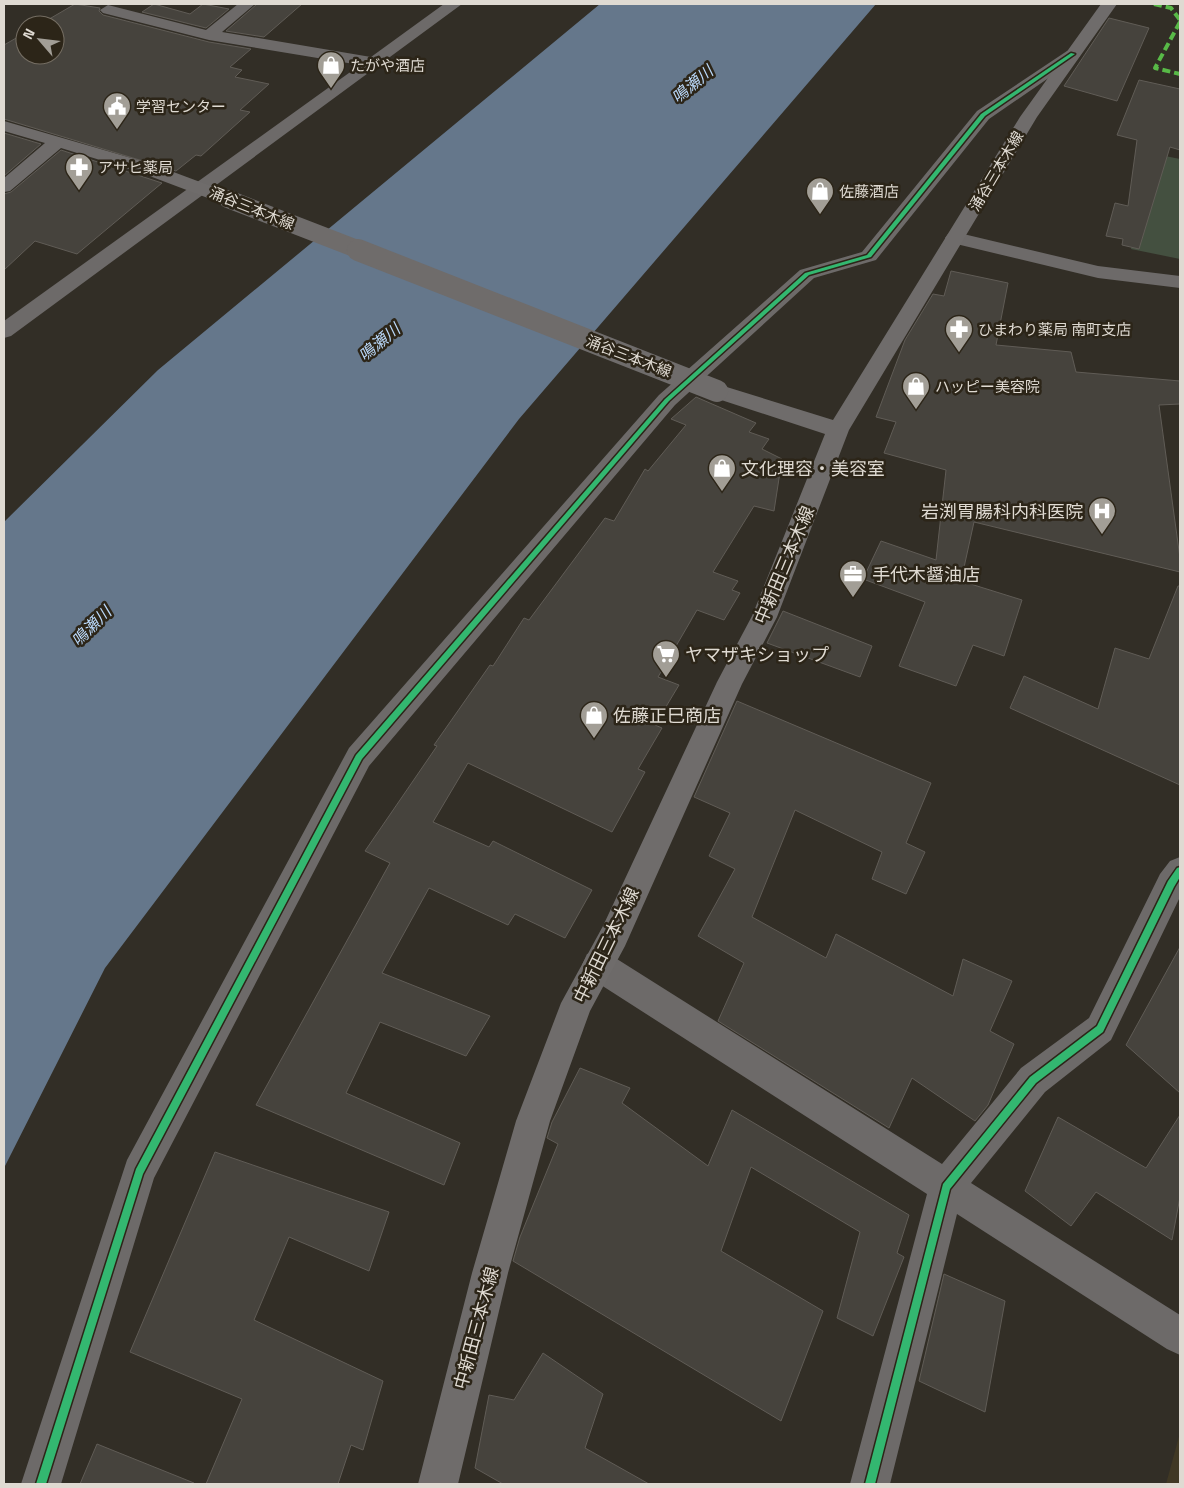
<svg xmlns="http://www.w3.org/2000/svg" width="1184" height="1488" font-family="'Titillium Web','Noto Sans JP',sans-serif">
	<rect width="100%" height="100%" fill="#322e26"/>
	<path fill="#403824" d="M1180 1433V1484H1166Z"/>
	<path fill="#445040" d="M1155 154 1180 159V259L1131 249Z"/>
	<path fill="#65778b" d="M600 4H876L519 419 105 968 4 1168V522L158 370Z"/>
	<path fill="#46433d" stroke="#605c56" d="M75 4 100 8 99 11 103 15 209 42 251 49 230 67 242 70 235 77 269 84 240 110 250 112 201 156 196 155 176 171 4 119V45L25 33V55H55V25H39Z
		M154 4 190 14 203 4 229 9 206 28 142 12Z
		M257 4H302L264 37 226 31Z
		M1109 18 1149 28 1117 101 1064 86Z
		M1139 80 1180 89V150L1170 147 1139 249 1122 245 1123 239 1106 236 1115 203 1128 206 1137 140 1117 135Z
		M4 133 41 144 4 176Z
		M61 150 162 183 77 254 35 241 4 270V194L11 192Z
		M951 271 1008 283 996 345 1071 352 1076 372 1180 381V404L1159 405 1180 558V572L974 522 961 581 1022 600 1004 656 973 645 956 686 899 666 925 602 863 579 881 541 936 560 946 470 884 453 896 422 876 417 905 340 933 294 944 296Z
		M696 397 756 423 749 432 769 439 762 449 782 459 774 511 754 506 713 572 738 581 732 590 740 593 724 620 697 610 658 677 679 685 655 725 662 728 638 769 645 772 612 832 468 763 433 822 489 847 493 841 592 890 565 938 515 914 508 925 429 888 382 973 490 1016 466 1056 380 1022 346 1093 460 1143 444 1185 256 1105 390 863 365 851 437 746 434 745 490 665 493 666 524 618 529 620 605 518 614 521 645 469 648 471 686 425 671 419Z
		M1178 586H1180V785L1010 708 1024 676 1098 709 1115 648 1149 659Z
		M783 611 872 646 860 677 767 643Z
		M737 701 931 783 906 843 925 852 906 894 872 879 882 852 795 810 752 917 826 958 836 934 953 996 963 959 1012 981 990 1031 1014 1044 988 1105 975 1121 912 1078 889 1128 718 1021 744 963 698 936 735 869 709 856 730 813 694 797Z
		M1180 947V1093L1126 1045Z
		M580 1068 630 1088 622 1103 708 1166 732 1110 909 1215 897 1253 904 1257 873 1336 837 1318 860 1232 751 1167 721 1251 823 1311 781 1421 513 1261 520 1237 558 1144 547 1138 552 1122Z
		M1180 1115V1197L1172 1240 1096 1192 1071 1226 1025 1191 1058 1117 1146 1168Z
		M215 1152 389 1212 369 1271 289 1237 254 1320 383 1381 363 1450 351 1445 338 1484H206L242 1399 130 1352Z
		M944 1274 1005 1301 985 1412 919 1381Z
		M543 1353 603 1394 585 1448 649 1484H503L475 1468 489 1395 514 1400Z
		M97 1444 194 1483V1484H80Z"/>
	<g fill="none" stroke-linecap="round" stroke-linejoin="round">
		<path fill="#6d6a69" fill-rule="evenodd" d="M238 4H255L222 32 371 57 444 4H462L11 336 4 338V321L360 65 209 40 103 13 100 10 108 5 206 30Z
			M1073 49 1081 54 1079 57 989 119 876 260 814 278 675 405 369 766 154 1178 61 1484H21L127 1160 349 748 659 395 800 270 862 252 977 111 1067 51Z
			M955 232 1098 266 1180 276V288L1098 278 948 242 945 238 948 234Z
			M1180 857V897L1111 1040 1045 1092 971 1183 1180 1315V1355L1167 1349 957 1214 890 1484H850L927 1194 587 976 582 965 587 954 598 950 609 954 942 1164 1021 1068 1089 1018 1160 874 1170 861Z"/>
		<path fill="#6f6c6b" fill-rule="evenodd" d="M1101 4H1117L1037 117 849 430 777 617 742 684 625 946 590 1011 550 1121 508 1273 458 1484H418L472 1273 516 1121 561 1003 603 926 717 682 752 616 825 434 709 396 706 391 709 386 717 384 833 420 1020 117Z
			M4 121 152 164 235 195 237 199 235 203H221L139 172 61 148 10 191 4 192V178L45 143 4 131Z"/>
		<path stroke="#6f6c6b" stroke-width="18" d="M228 199 362 251"/>
		<path stroke="#6f6c6b" stroke-width="22" d="M358 250 717 391"/>
		<path stroke="#58b947" stroke-width="4" stroke-dasharray="8 4" stroke-linecap="butt" d="M1154 4 1171 8 1180 20
			M1180 22 1155 68 1180 74"/>
		<g stroke="#2c2518" stroke-width="3">
			<path id="cycleway" d="M1071 53 1075 54 985 116 871 257 809 275 669 401 362 759 143 1174 46 1484H36L136 1169 356 755 665 399 805 273 867 255 981 114Z
				M1180 867V877L1174 887 1103 1032 1036 1083 950 1189 875 1484H865L943 1184 1030 1077 1097 1026 1168 881 1177 868Z"/>
		</g>
		<use href="#cycleway" fill="#33b770" fill-rule="evenodd"/>
	</g>
	<defs>
		<g id="shop-pin" transform="scale(1.4375)"><path d="M0 17L-7.5 6A9.5 9.5 0 1 1 7.5 6Z" fill="#a29e96" stroke="#2c2518"/><path d="M-5-2.5h2.3a2.7 3.5 0 0 1 5.4 0H5L5.5 6h-11ZM-1.5-2.5h3a1.5 2.3 0 0 0-3 0Z" fill="#fff"/></g>
		<g id="civic-pin" transform="scale(1.4375)"><path d="M0 17L-7.5 6A9.5 9.5 0 1 1 7.5 6Z" fill="#a29e96" stroke="#2c2518"/><path d="M-.6-6.5H3V-4.5H.6V-3L4-1V1h2V6H-6V1h2V-1L-.6-3ZM-1.2 2.5V6h2.4V2.5Z" fill="#fff"/></g>
		<g id="pharmacy-pin" transform="scale(1.4375)"><path d="M0 17L-7.5 6A9.5 9.5 0 1 1 7.5 6Z" fill="#a29e96" stroke="#2c2518"/><path d="M-2-6h4v4h4v4h-4v4h-4v-4h-4v-4h4Z" fill="#fff"/></g>
		<g id="hospital-pin" transform="scale(1.4375)"><path d="M0 17L-7.5 6A9.5 9.5 0 1 1 7.5 6Z" fill="#a29e96" stroke="#2c2518"/><path d="M-5-5h3v3.5h4V-5h3V5h-3V1.5h-4V5h-3Z" fill="#fff"/></g>
		<g id="office-pin" transform="scale(1.4375)"><path d="M0 17L-7.5 6A9.5 9.5 0 1 1 7.5 6Z" fill="#a29e96" stroke="#2c2518"/><path d="M-6-3h4V-5.5h4V-3h4V5H-6ZM-1-4.5V-3h2v-1.5ZM-6 0V1H6V0Z" fill="#fff"/></g>
		<g id="supermarket-pin" transform="scale(1.4375)"><path d="M0 17L-7.5 6A9.5 9.5 0 1 1 7.5 6Z" fill="#a29e96" stroke="#2c2518"/><path d="M-6-5.5h2.5l.6 2H6L4.5 2H-2.5L-4.4-4H-6ZM-1.5 3.2a1.3 1.3 0 1 0 .1 0ZM3 3.2a1.3 1.3 0 1 0 .1 0Z" fill="#fff"/></g>
	</defs>
	<g fill-rule="evenodd">
		<use href="#shop-pin" x="331" y="65"/>
		<use href="#civic-pin" x="117" y="106"/>
		<use href="#pharmacy-pin" x="79" y="167"/>
		<use href="#shop-pin" x="820" y="191"/>
		<use href="#pharmacy-pin" x="959" y="329"/>
		<use href="#shop-pin" x="916" y="386"/>
		<use href="#shop-pin" x="722" y="468"/>
		<use href="#hospital-pin" x="1102" y="511"/>
		<use href="#office-pin" x="853" y="574"/>
		<use href="#supermarket-pin" x="666" y="654"/>
		<use href="#shop-pin" x="594" y="715"/>
	</g>
	<g text-anchor="middle" dominant-baseline="central" stroke-width="5" stroke-linejoin="round" paint-order="stroke">
		<g font-size="15" fill="#dfdad2" stroke="#2c2518" text-anchor="start">
			<text x="350" y="65">たがや酒店</text>
			<text x="136" y="106">学習センター</text>
			<text x="98" y="167">アサヒ薬局</text>
			<text x="839" y="191">佐藤酒店</text>
			<text x="978" y="329">ひまわり薬局 南町支店</text>
			<text x="935" y="386">ハッピー美容院</text>
		</g>
		<g font-size="15" fill="#dfdad2" stroke="#2c2518">
			<text transform="translate(996 171) rotate(-59)">涌谷三本木線</text>
			<text transform="translate(252 208) rotate(22)">涌谷三本木線</text>
			<text transform="translate(629 356) rotate(21)">涌谷三本木線</text>
		</g>
		<g font-size="16" font-style="italic" fill="#bbdafc" stroke="#2c2518">
			<text transform="translate(692 84) rotate(-40)">鳴瀬川</text>
			<text transform="translate(379 342) rotate(-40)">鳴瀬川</text>
			<text transform="translate(91 626) rotate(-45)">鳴瀬川</text>
		</g>
		<g font-size="18" fill="#dfdad2" stroke="#2c2518" text-anchor="start">
			<text x="741" y="468">文化理容・美容室</text>
			<text x="1083" y="511" text-anchor="end">岩渕胃腸科内科医院</text>
			<text x="872" y="574">手代木醤油店</text>
			<text x="685" y="654">ヤマザキショップ</text>
			<text x="613" y="715">佐藤正巳商店</text>
		</g>
		<g font-size="18" fill="#dfdad2" stroke="#2c2518">
			<text transform="translate(784 565) rotate(-67)">中新田三本木線</text>
			<text transform="translate(606 945) rotate(-64)">中新田三本木線</text>
			<text transform="translate(476 1328) rotate(-75)">中新田三本木線</text>
		</g>
	</g>
	<rect width="1184" height="1488" fill="none" stroke="#dfdad2" stroke-width="10"/>
	<g transform="translate(40 40) rotate(298)"><circle r="24" fill="#2c2518" stroke="#746d62"/>
	<path d="M0-4L9 19L0 12L-9 19Z" fill="#a29e96"/>
	<text y="-8" font-size="14" font-weight="bold" text-anchor="middle" fill="#dfdad2">N</text>
	</g>
</svg>
